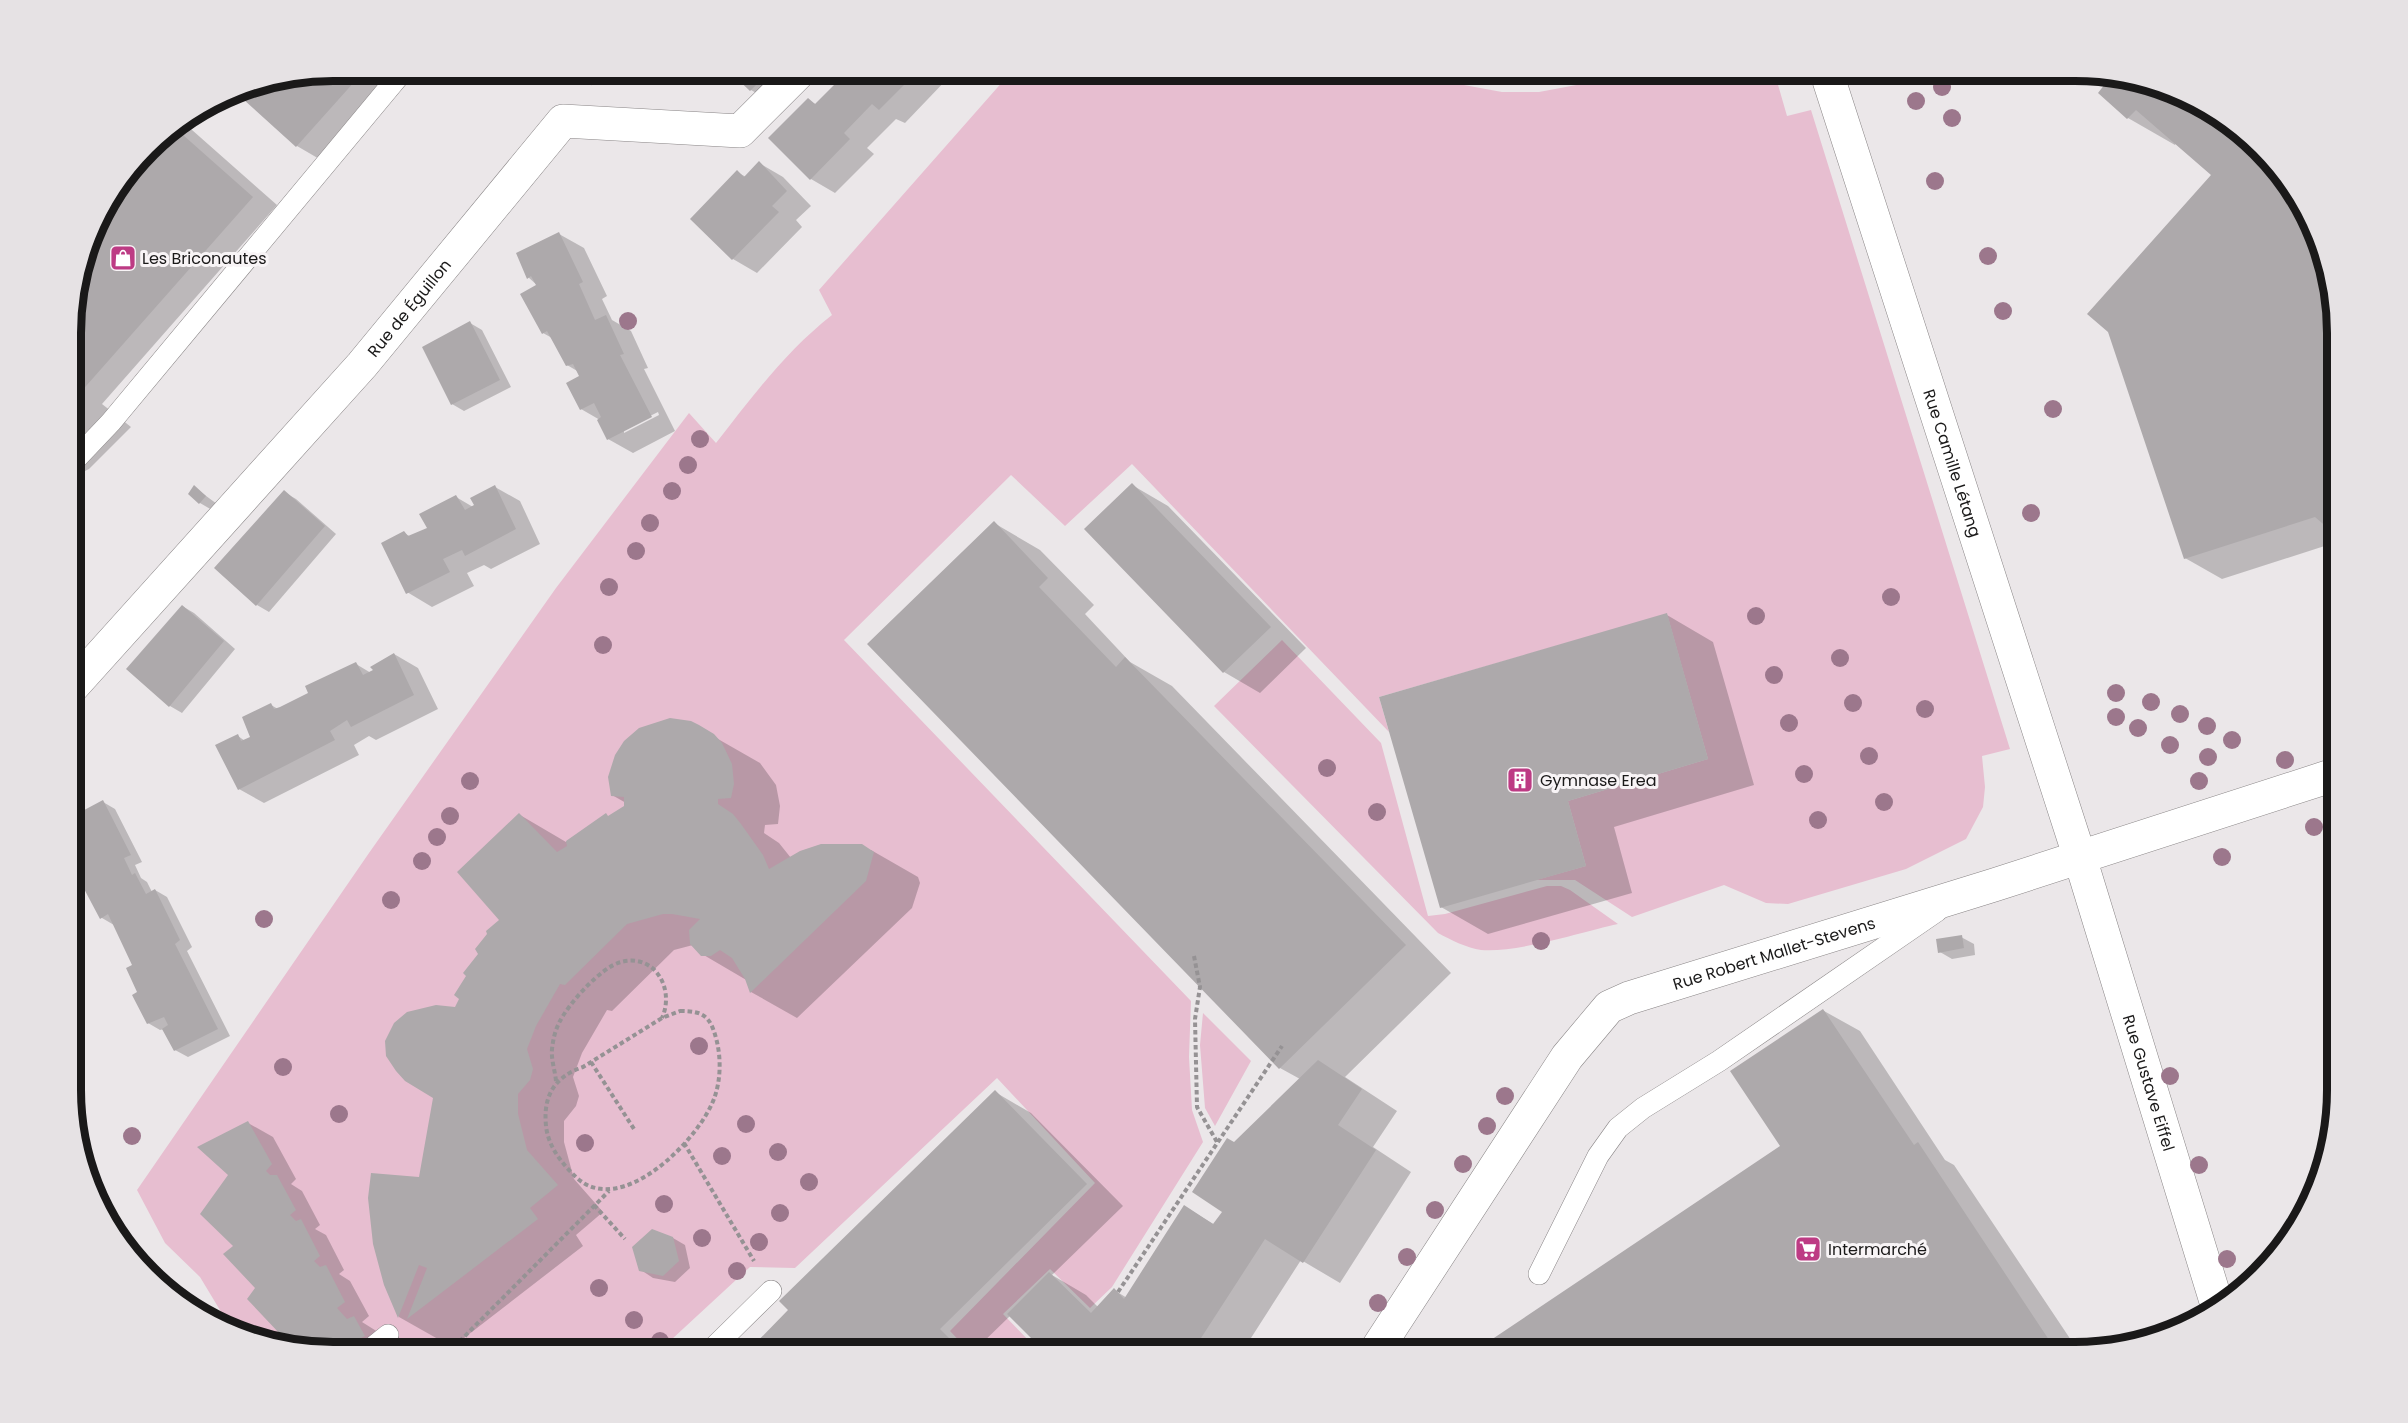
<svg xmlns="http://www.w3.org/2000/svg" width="2408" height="1423" font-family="Poppins,sans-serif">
	<rect width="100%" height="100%" fill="#ebe7e9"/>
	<path fill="#e7bed0" d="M1012 71H1430L1437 76 1464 85 1502 92H1539L1651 71H1774L1787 116 1811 110 2010 749 1982 756 1985 787 1983 807 1966 839 1906 869 1788 904 1766 903 1724 885 1632 917 1575 880H1536L1586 866 1568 801 1708 759 1667 614 1379 697 1389 732 1132 464 1065 526 1011 475 844 640 1191 1001 1189 1057 1192 1110 1203 1142 1112 1287 1090 1308 1050 1269 1003 1314 1035 1347 1029 1352H970L950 1331 1095 1183 997 1078 795 1268 750 1267 658 1352H333L265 1343 232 1330 200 1277 165 1243 137 1190 369 853 556 588 689 413 716 443C753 396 785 352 832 315L819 290Z
		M1282 640 1381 743 1428 916 1445 914 1547 886H1561L1570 890 1618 924C1581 932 1518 953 1481 950 1467 948 1451 940 1438 933L1214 706Z
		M1203 1013 1251 1061 1215 1126 1205 1108 1200 1045Z"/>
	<path fill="#0003" fill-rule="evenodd" d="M333 70 418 71 333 167 297 146 235 90Z
		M731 71H809L775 104 751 90Z
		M841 71H943L949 77 905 123 896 119 867 148 874 154 835 193 811 179 808 100 817 105 846 75Z
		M2114 76 2143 80 2206 106 2260 147 2302 202 2337 316V542L2222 579 2185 558 2110 332 2213 175 2176 143 2175 145 2128 118 2100 93Z
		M183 122 277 205 102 404 131 427 89 469 73 477V299L98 217 160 136Z
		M759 163 783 177 811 206 796 220 802 227 757 273 733 259 737 172 746 177Z
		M559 234 584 248 607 296 602 299 612 320 631 331 648 368 644 369 675 431 633 453 608 439 600 420 581 409V376L579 372 567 365 552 338 543 333 538 286 528 277ZM658 412 659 415 624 433V429Z
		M470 323 482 330 511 387 464 411 452 404Z
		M1132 485 1168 506 1306 648 1260 693 1224 672Z
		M194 487 217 504 212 510 200 503Z
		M495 487 520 501 540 544 491 569 484 565 467 573 474 586 432 607 407 592 404 533 411 537 429 529 456 497 473 507Z
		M284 492 296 499 336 534 269 612 257 605Z
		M994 523 1040 550 1094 605 1085 614 1130 662 1172 686 1451 973 1345 1077 1397 1111 1373 1147 1411 1172 1340 1283 1301 1260 1242 1352H1037L1042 1347 1010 1316 975 1350 977 1352H749L995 1092 1031 1113 1123 1206 1052 1275 1086 1295 1098 1307 1114 1290 1127 1298 1185 1207 1215 1225 1224 1211 1234 1144 1300 1079 1280 1068 869 644Z
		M182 606 194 613 235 649 182 713 170 706 128 669Z
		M1667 615 1713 642 1754 785 1614 827 1632 893 1488 934 1441 907Z
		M394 654 418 668 438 709 376 740 369 736 354 745 359 755 264 803 239 789 238 736 245 741 252 737 271 705 278 709 310 694 356 664 371 673Z
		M690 723 760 763 776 785 780 806 778 824 765 825 764 833 779 843 791 858 871 850 918 877 920 883 912 908 797 1018 751 992 748 981 702 954 693 945 674 950 612 1011 607 1010 582 1053 573 1077 579 1096 576 1106 564 1121V1142L574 1179 603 1212 576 1235 583 1246 455 1345 446 1340 445 1343 399 1317 385 1285 420 1179 456 1009 480 954 501 920 520 815 566 842 626 807V803L612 795Z
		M103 802 115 809 142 862 135 865 141 878 147 882 152 892 155 890 167 897 192 947 187 951 230 1036 188 1057 175 1050 164 1029 160 1030 148 1023 134 965 114 925 102 918 73 864V860L85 854 82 849 73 844V818Z
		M1961 937 1974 944 1975 955 1952 959 1940 952Z
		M1824 1011 1860 1031 1945 1160 1954 1165 2079 1352H1476L1782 1146Z
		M248 1123 273 1137 296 1179 291 1184 302 1191 320 1225 315 1229 326 1235 344 1270 339 1274 350 1281 369 1316 362 1322 378 1332 389 1351 385 1352H333L272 1344 282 1334 235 1246 230 1175Z
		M673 1238 685 1245 690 1268 675 1282 653 1278 641 1270Z"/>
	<path fill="#ada9ab" d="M333 70 364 71 296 147 233 90Z
		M729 71H770L750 91Z
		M839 71H918L879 110 872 104 844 133 850 139 810 180 768 138 808 98 815 104 844 75Z
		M2112 75 2143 80 2206 106 2260 147 2302 202 2309 223 2306 226 2311 231 2337 316V536L2315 517 2184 559 2108 332 2087 314 2211 175 2136 110 2127 119 2098 93Z
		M174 127 253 197 79 394 85 400 73 413V299L98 217 160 136Z
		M759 161 787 191 772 206 779 212 732 260 690 219 737 170 744 177Z
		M559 232 583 282 579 284 595 320 606 315 624 354 620 355 652 417 607 440 597 420 601 417 594 403 580 410 566 383 579 376 573 364 566 366 547 331 542 334 520 294 536 285 531 276 527 279 516 253Z
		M470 321 500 380 451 405 422 347Z
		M1132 483 1271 627 1223 673 1084 529Z
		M194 485 206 496 199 504 188 494Z
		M495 485 516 529 465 556 462 550 443 559 450 572 406 594 381 543 404 531 408 536 427 528 419 514 456 495 465 510 474 505 470 498Z
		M284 490 325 526 256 606 214 568Z
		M994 521 1048 578 1039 587 1116 667 1125 657 1406 945 1279 1069 867 644Z
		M182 605 224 641 169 707 126 669Z
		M1667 613 1708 759 1568 801 1586 866 1440 908 1379 697Z
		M394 653 414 695 351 727 347 720 330 731 335 740 238 790 215 745 238 734 241 741 250 737 242 717 271 703 274 709 280 707 308 693 305 686 356 662 363 675 373 670 370 667Z
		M670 718 691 721 699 725 714 734 722 743 732 764 734 784 731 798 718 799V804L733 814 741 824 763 855 769 869 800 851 821 844H862L874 852 866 881 750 993 745 979 732 958 720 950 711 956H701L690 944 689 930 700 919 672 914H663L627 924 565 985 560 984 536 1026 527 1049 533 1069 530 1080 518 1094V1114L527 1150 558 1185 530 1208 538 1219 407 1319 427 1268 419 1265 398 1318 384 1285 373 1244 368 1198 371 1173 419 1177 433 1098 405 1081 396 1071 386 1056 385 1041 394 1023 407 1012 436 1005 455 1007 459 999 454 995 466 976 463 973 478 954 475 949 487 934 486 931 499 920 457 872 519 813 557 852 567 846 566 841 606 813 608 816 624 806V797L611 796 608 777 615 755 624 741 639 728Z
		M103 800 131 855 124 858 132 875 135 873 146 894 155 889 180 940 175 944 218 1029 174 1051 162 1029 168 1025 164 1017 147 1024 132 995 137 992 126 968 132 965 108 914 100 919 73 868V859L83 853 77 844 73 845V816Z
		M1962 935 1964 948 1938 953 1936 939Z
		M1823 1009 1914 1145 1918 1142 2057 1352H1473L1780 1146 1730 1071Z
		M1318 1060 1362 1089 1338 1125 1376 1150 1303 1263 1265 1239 1192 1352H1035L1040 1347 1007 1314 1049 1272 1091 1313 1114 1288 1124 1299 1184 1205 1213 1224 1222 1212 1192 1192 1227 1138 1234 1142Z
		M995 1090 1087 1184 940 1329 963 1352H747L788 1310 779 1301Z
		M248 1121 272 1164 266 1171 270 1175H277L296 1210 290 1215 296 1221 301 1219 320 1256 314 1261 320 1267 326 1265 345 1302 337 1308 347 1319 354 1316 365 1336 335 1352 270 1344 280 1334 247 1299 255 1288 223 1254 233 1246 200 1214 228 1175 197 1147Z
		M652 1229 673 1237 679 1261 663 1276 639 1271 632 1247Z"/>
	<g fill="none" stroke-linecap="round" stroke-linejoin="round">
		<defs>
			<path id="lane" d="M73 462 111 422 403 71
				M1539 1274 1598 1156 1618 1128 1643 1108 1719 1061 1937 911
				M367 1352 388 1335
				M709 1352 771 1291"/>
			<g id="street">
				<path id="s1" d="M1826 71 2080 858 2218 1308"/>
				<path id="s2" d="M73 686 362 365 563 121 740 131 800 71"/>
				<path id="s3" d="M1375 1352 1567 1057 1609 1007 1629 998 1994 885 2337 774"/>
			</g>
		</defs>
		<use href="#lane" stroke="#898586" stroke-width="22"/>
		<use href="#street" stroke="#898586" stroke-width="34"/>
		<path stroke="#959294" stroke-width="4" stroke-dasharray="4.5 3" stroke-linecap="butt" d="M590 84 600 71
			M1194 956 1200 987 1195 1019 1197 1107 1217 1142
			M680 1011C703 1011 710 1016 716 1038 721 1056 721 1078 715 1096 701 1139 620 1220 576 1177 562 1164 548 1146 546 1126 543 1096 554 1077 583 1067L662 1018Z
			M591 1062 634 1129
			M556 1081C555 1070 551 1060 552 1049 553 1040 555 1031 559 1023 568 1004 601 967 621 962 655 953 675 989 662 1018
			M684 1143 754 1261
			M594 1205 625 1239
			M1118 1292 1282 1046
			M449 1352 609 1191"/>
		<use href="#lane" stroke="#fff" stroke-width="21"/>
		<use href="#street" stroke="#fff" stroke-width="33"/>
	</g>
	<g fill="#9c778c">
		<circle cx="1942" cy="87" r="9"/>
		<circle cx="1916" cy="101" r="9"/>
		<circle cx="1952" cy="118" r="9"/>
		<circle cx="1935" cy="181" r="9"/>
		<circle cx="1988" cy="256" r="9"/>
		<circle cx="2003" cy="311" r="9"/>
		<circle cx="628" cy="321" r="9"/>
		<circle cx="2053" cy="409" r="9"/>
		<circle cx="700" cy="439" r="9"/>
		<circle cx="688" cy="465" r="9"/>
		<circle cx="672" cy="491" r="9"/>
		<circle cx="2031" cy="513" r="9"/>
		<circle cx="650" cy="523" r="9"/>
		<circle cx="636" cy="551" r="9"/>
		<circle cx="609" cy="587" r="9"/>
		<circle cx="1891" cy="597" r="9"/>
		<circle cx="1756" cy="616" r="9"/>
		<circle cx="603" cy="645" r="9"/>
		<circle cx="1840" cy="658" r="9"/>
		<circle cx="1774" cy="675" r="9"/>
		<circle cx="2116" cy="693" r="9"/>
		<circle cx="2151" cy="702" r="9"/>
		<circle cx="1853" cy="703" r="9"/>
		<circle cx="1925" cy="709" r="9"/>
		<circle cx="2180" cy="714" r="9"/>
		<circle cx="2116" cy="717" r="9"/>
		<circle cx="1789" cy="723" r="9"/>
		<circle cx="2207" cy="726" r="9"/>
		<circle cx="2138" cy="728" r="9"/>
		<circle cx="2232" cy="740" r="9"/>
		<circle cx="2170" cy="745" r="9"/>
		<circle cx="1869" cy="756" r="9"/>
		<circle cx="2208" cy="757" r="9"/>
		<circle cx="2285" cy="760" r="9"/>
		<circle cx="1327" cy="768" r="9"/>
		<circle cx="1804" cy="774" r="9"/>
		<circle cx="470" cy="781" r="9"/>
		<circle cx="2199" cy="781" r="9"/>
		<circle cx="1884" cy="802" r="9"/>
		<circle cx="1377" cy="812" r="9"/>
		<circle cx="450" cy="816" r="9"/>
		<circle cx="1818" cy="820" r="9"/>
		<circle cx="2314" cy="827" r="9"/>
		<circle cx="437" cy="837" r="9"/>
		<circle cx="2222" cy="857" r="9"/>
		<circle cx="422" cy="861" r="9"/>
		<circle cx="391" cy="900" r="9"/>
		<circle cx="264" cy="919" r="9"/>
		<circle cx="1541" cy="941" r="9"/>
		<circle cx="699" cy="1046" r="9"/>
		<circle cx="283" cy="1067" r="9"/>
		<circle cx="2170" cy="1076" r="9"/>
		<circle cx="1505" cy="1096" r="9"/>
		<circle cx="339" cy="1114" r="9"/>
		<circle cx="746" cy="1124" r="9"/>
		<circle cx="1487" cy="1126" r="9"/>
		<circle cx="132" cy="1136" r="9"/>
		<circle cx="585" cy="1143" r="9"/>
		<circle cx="778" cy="1152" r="9"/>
		<circle cx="722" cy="1156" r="9"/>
		<circle cx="1463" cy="1164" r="9"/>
		<circle cx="2199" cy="1165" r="9"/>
		<circle cx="809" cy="1182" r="9"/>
		<circle cx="664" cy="1204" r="9"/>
		<circle cx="1435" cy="1210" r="9"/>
		<circle cx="780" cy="1213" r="9"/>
		<circle cx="702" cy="1238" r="9"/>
		<circle cx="759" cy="1242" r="9"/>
		<circle cx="1407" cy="1257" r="9"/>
		<circle cx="2227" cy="1259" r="9"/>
		<circle cx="737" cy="1271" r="9"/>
		<circle cx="599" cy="1288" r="9"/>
		<circle cx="1378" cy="1303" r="9"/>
		<circle cx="634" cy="1320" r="9"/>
		<circle cx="660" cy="1341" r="9"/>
	</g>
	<defs>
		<symbol id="shop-square" viewBox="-11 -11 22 22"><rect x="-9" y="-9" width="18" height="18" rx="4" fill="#bd3b84" stroke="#f8f4f6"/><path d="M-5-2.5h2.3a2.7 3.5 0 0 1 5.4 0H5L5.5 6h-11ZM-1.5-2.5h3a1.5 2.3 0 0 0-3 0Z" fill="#fff"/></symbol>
		<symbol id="building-square" viewBox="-11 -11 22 22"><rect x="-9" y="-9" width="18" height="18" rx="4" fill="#bd3b84" stroke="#f8f4f6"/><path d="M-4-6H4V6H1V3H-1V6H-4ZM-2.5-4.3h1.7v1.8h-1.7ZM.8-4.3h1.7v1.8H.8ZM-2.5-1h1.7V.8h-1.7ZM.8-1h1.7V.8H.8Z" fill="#fff"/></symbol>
		<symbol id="supermarket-square" viewBox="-11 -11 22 22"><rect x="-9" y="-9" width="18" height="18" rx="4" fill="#bd3b84" stroke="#f8f4f6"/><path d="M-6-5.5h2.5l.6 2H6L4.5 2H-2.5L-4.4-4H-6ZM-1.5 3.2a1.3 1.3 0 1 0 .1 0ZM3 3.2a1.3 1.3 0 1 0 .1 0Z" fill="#fff"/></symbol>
	</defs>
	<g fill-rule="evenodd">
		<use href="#shop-square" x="108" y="243" width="30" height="30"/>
		<use href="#building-square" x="1505" y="765" width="30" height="30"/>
		<use href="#supermarket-square" x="1793" y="1234" width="30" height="30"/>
	</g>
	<g text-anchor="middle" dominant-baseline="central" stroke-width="6" stroke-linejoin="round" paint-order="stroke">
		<g font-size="16" fill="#1a1919" stroke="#f8f4f6" text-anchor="start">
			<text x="142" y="258">Les Briconautes</text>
			<text x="1540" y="780">Gymnase Erea</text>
			<text x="1828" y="1249">Intermarché</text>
		</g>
		<g font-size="16" fill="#1a1919" stroke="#f8f4f6">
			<text stroke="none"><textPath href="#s2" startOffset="506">Rue de Éguillon</textPath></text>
			<text stroke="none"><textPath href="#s1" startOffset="412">Rue Camille Létang</textPath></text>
			<text stroke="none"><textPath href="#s3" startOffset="591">Rue Robert Mallet-Stevens</textPath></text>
			<text stroke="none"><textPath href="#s1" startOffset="1062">Rue Gustave Eiffel</textPath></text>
		</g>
	</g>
	<path d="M0 0H2408V1423H0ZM333 81H2075A252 252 0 0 1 2327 333V1090A252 252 0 0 1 2075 1342H333A252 252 0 0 1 81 1090V333A252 252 0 0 1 333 81Z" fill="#e6e2e4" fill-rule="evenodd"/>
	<path fill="none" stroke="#1a1919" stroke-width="8" d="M333 81H2075A252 252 0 0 1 2327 333V1090A252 252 0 0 1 2075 1342H333A252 252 0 0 1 81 1090V333A252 252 0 0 1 333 81Z"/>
</svg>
